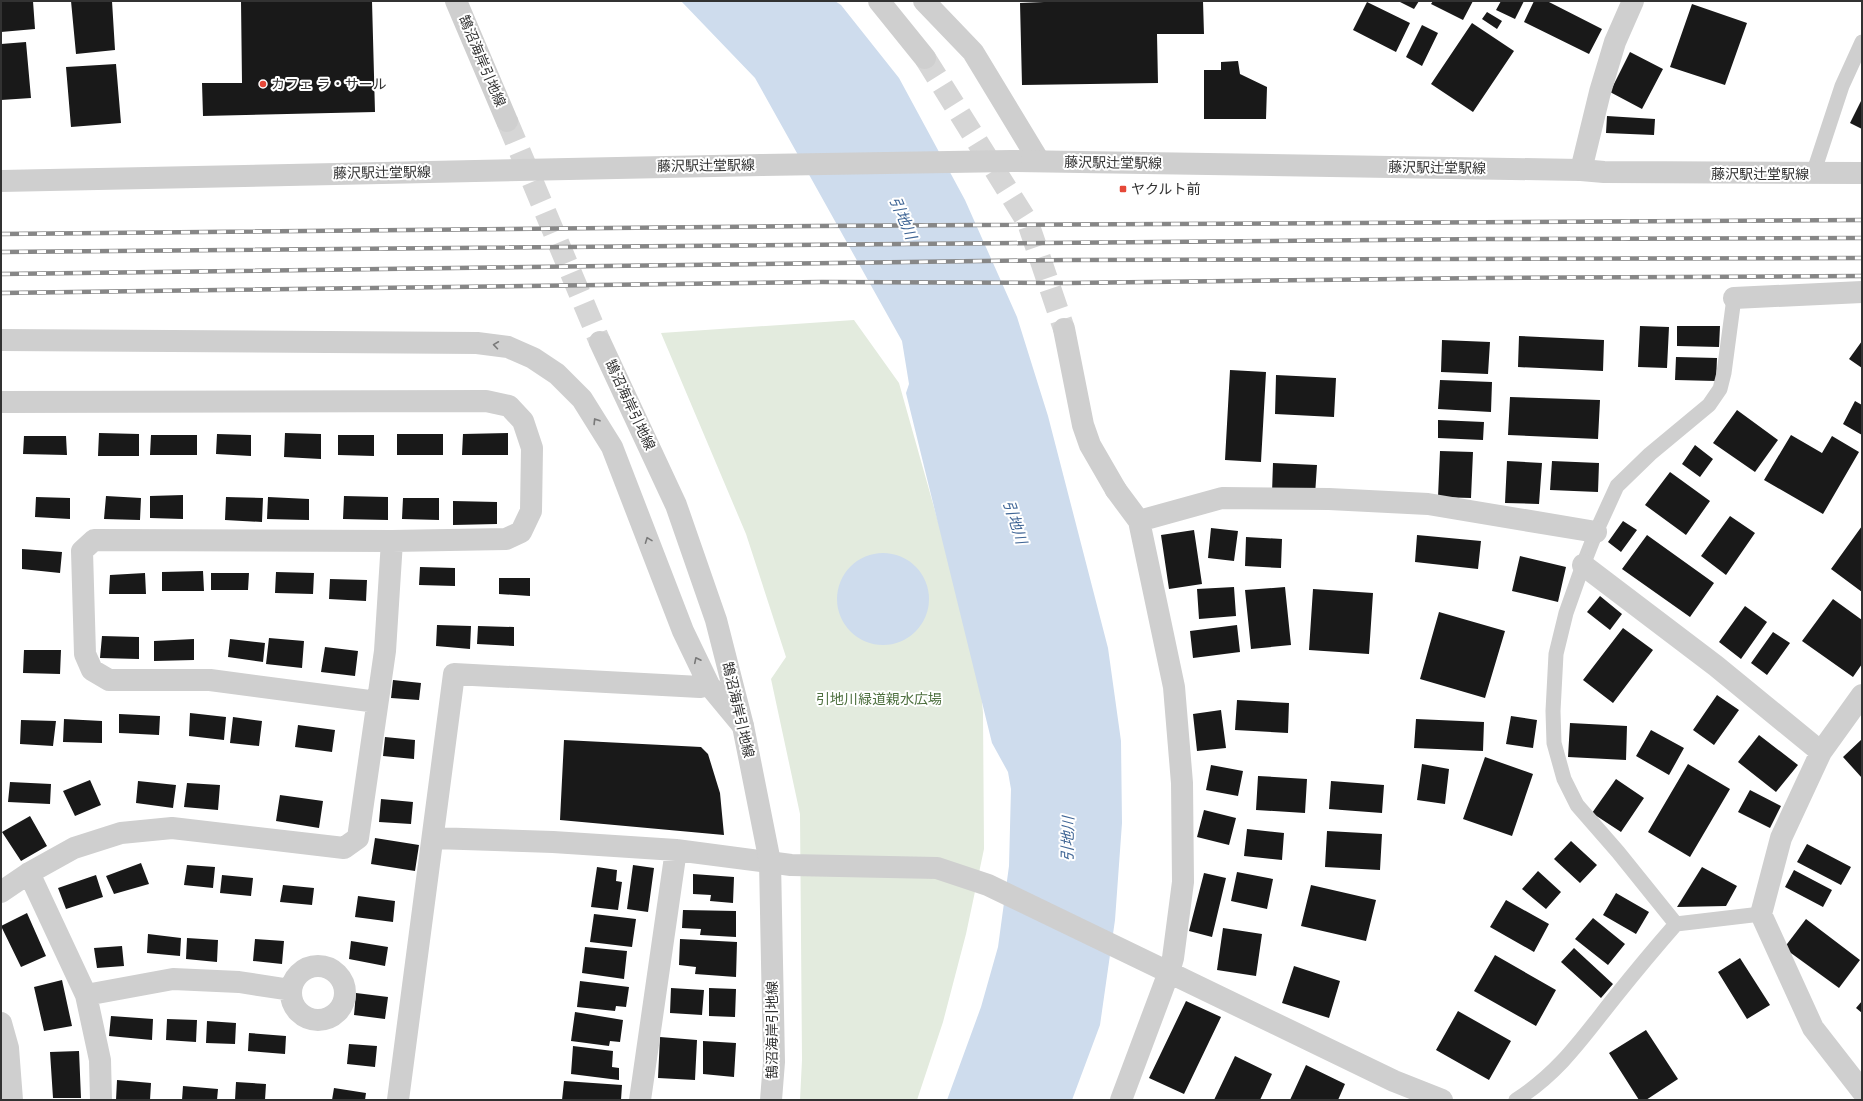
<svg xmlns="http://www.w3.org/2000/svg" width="1863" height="1101" font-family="'Varela Round','Noto Sans JP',sans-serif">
	<rect width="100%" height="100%" fill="#fff"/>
	<path fill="#e3ebde" d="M854 320 899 383 979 667 983 713 984 849 966 934 943 1022 917 1100H800L802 1060 800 814 771 679 786 657 746 534 661 333Z"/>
	<path fill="#cedced" d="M681 1H835L841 5 899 78 965 200 1017 317 1048 416 1108 648 1121 741 1122 823 1115 920 1100 1025 1072 1100H947L981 1007 998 947 1009 866 1011 789 1008 772 992 743 906 393 909 384 902 341 755 78Z
		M837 599a46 46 0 1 1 92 0a46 46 0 1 1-92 0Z"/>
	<path fill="#191919" d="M1 1H33L35 29 1 32Z
		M71 1H112L115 50 76 54Z
		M241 1H372L375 112 203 116 202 83H242Z
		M1068 1H1203L1204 34H1157L1158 83 1022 85 1020 3Z
		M1398 1H1419L1414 9Z
		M1433 1H1473L1463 20 1431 4Z
		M1501 1H1524L1515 19 1496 10Z
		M1534 1H1547L1602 29 1589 54 1524 22Z
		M1367 2 1410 23 1396 52 1353 30Z
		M1692 4 1747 23 1725 85 1670 67Z
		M1487 12 1502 21 1497 29 1482 19Z
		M1472 23 1514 51 1473 112 1431 84Z
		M1422 25 1438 33 1422 66 1406 57Z
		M26 42 31 98 1 100V44Z
		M1630 52 1663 69 1642 109 1610 92Z
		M1238 61 1240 74 1267 87 1266 119H1204V70H1221V62Z
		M116 64 121 123 71 127 66 67Z
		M1862 99V129L1850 123Z
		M1607 116 1655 119 1654 135 1606 133Z
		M1640 326 1669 327 1667 368 1638 367Z
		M1677 326H1720L1719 347 1677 346Z
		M1519 336 1604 340 1603 371 1518 367Z
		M1442 340 1490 342 1488 374 1441 372Z
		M1862 341V368L1849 359Z
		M1676 357 1717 358 1716 381 1675 380Z
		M1230 370 1266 372 1261 462 1225 460Z
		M1276 375 1336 378 1334 417 1275 414Z
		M1440 380 1492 382 1491 412 1438 409Z
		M1510 397 1600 400 1598 439 1508 435Z
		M1855 401 1862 405V435L1843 424Z
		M1737 410 1778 440 1755 472 1713 443Z
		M1438 420 1484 422 1483 440 1438 438Z
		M99 433 139 434V456H98Z
		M285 433 321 434V459L284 457Z
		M508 433V455H462L463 434Z
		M217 434 251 435V456L216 454Z
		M397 434H443V455H397Z
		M151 435H197V455H150Z
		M338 435H374V456L338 455Z
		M1791 435 1822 453 1832 436 1859 452 1823 514 1764 480Z
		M24 436H66L67 455 23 454Z
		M1695 445 1713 459 1700 477 1682 464Z
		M1440 451 1473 452 1471 498 1438 497Z
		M1507 461 1542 463 1539 504 1505 503Z
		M1552 461 1599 463 1598 492 1550 490Z
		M1273 463 1317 465 1315 495 1272 493Z
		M1670 472 1710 501 1686 535 1645 505Z
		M183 495V519L150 518V496Z
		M106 496 141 498 140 520 104 519Z
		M344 496 388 497V520L343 519Z
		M36 497 70 498V519L35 517Z
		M226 497 263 498 262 522 225 520Z
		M268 497 309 499V520L267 519Z
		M403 498H439V520L402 519Z
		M453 501 497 502V524L453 525Z
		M1730 516 1755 533 1726 575 1701 556Z
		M1623 521 1637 530 1621 552 1608 542Z
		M1862 526V592L1831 569Z
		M1211 528 1238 531 1234 561 1208 558Z
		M1194 530 1202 584 1169 589 1161 535Z
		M1417 535 1481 541 1478 569 1415 562Z
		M1647 535 1714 583 1690 617 1622 569Z
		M1246 537 1282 539 1281 568 1245 566Z
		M22 549 62 552 60 573 22 569Z
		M1520 556 1566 567 1558 602 1512 591Z
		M420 567 455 568V586L419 585Z
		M203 571 204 591H162V572Z
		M276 572 314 573 313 594 275 593Z
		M145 573 146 594H109L110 575Z
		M211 573H249L248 590H211Z
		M499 578H530V596L499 594Z
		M330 579 367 580 366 601 329 599Z
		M1234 587 1236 616 1199 619 1197 589Z
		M1285 587 1291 645 1251 649 1245 590Z
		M1313 589 1373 593 1369 654 1309 650Z
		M1600 596 1622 614 1610 630 1587 612Z
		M1833 599 1862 620V664L1853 677 1802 641Z
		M1745 606 1767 622 1741 659 1719 642Z
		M1439 612 1505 631 1485 698 1420 679Z
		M437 625 471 626 470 649 436 646Z
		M1237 625 1240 652 1193 658 1190 631Z
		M478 626 514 627V646L477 644Z
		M1623 628 1653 650 1613 703 1583 680Z
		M1773 632 1790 643 1767 675 1751 663Z
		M102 636 139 637V659L100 658Z
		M269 638 304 641 302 668 266 664Z
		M194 639V660L154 661V641Z
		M230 639 265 643 263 662 228 657Z
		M325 647 358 651 355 676 321 672Z
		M24 650H61L60 674 23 673Z
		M393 680 421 683 419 700 391 698Z
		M1717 695 1739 710 1714 745 1693 730Z
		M1237 700 1289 703 1288 733 1235 730Z
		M1221 710 1226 748 1197 751 1193 714Z
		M190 713 226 717 224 740 189 736Z
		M119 714 160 716 159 735 119 733Z
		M1511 716 1537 720 1533 748 1506 744Z
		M233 717 262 721 259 746 230 743Z
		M64 719 102 721V743L63 742Z
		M1416 719 1484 722 1483 751 1414 748Z
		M21 720 56 721 53 746 20 744Z
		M1570 723 1627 726 1626 760 1568 757Z
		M298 725 335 730 332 752 295 747Z
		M1651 730 1684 748 1669 775 1636 756Z
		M1759 735 1798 765 1776 792 1738 762Z
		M385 737 415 740 414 759 383 756Z
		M1862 739V778L1843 757Z
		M564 740 701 747 708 754 720 793 724 835 560 820Z
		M1485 757 1533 774 1512 836 1463 819Z
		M1422 764 1449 769 1445 804 1417 800Z
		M1688 764 1730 789 1690 857 1648 832Z
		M1211 765 1243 771 1238 796 1206 790Z
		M1258 776 1307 779 1305 813 1256 810Z
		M1616 779 1644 798 1621 832 1592 813Z
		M90 780 101 805 75 816 63 791Z
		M138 781 176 785 173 808 136 803Z
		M1331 781 1384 785 1382 813 1329 809Z
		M10 782 51 784 50 804 8 802Z
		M187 783 220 785 218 810 184 807Z
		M1750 790 1781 806 1770 828 1738 812Z
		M280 795 323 801 319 828 276 821Z
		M381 799 413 802 411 824 379 822Z
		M1204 810 1236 818 1229 845 1197 837Z
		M30 816 47 846 21 861 2 832Z
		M1247 829 1284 833 1282 860 1244 856Z
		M1327 831 1382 834 1380 870 1325 867Z
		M375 838 419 845 415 871 371 864Z
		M1571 841 1597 865 1580 883 1554 859Z
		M1807 844 1851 867 1841 885 1797 862Z
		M141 863 149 884 114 894 106 876Z
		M187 865 215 867 213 888 184 885Z
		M633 865 654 868 648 912 627 909Z
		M597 867 617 870 616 881 622 882 618 910 591 907Z
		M1702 867 1737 886 1726 906 1677 907Z
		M1794 870 1832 890 1823 907 1785 887Z
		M1538 871 1561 892 1546 909 1522 889Z
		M1237 872 1273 879 1267 909 1231 901Z
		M1204 873 1226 878 1212 937 1189 931Z
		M693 874 734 877 733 903 710 901 711 895 693 894Z
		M96 875 103 897 66 909 58 888Z
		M222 875 253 878 251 896 220 893Z
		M283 885 314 888 312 905 280 902Z
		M1311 885 1376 900 1366 941 1301 926Z
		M1616 893 1649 912 1636 934 1603 915Z
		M358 896 395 901 393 922 355 917Z
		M1506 900 1549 924 1534 952 1490 927Z
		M683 910 736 911V937L700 935 701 929 682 928Z
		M27 913 46 956 21 967 1 926Z
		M594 914 636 919 632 947 590 942Z
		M1593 918 1625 944 1608 965 1575 939Z
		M1806 919 1860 960 1839 988 1784 948Z
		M1223 928 1262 934 1256 976 1217 970Z
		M148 934 181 938 180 956 147 953Z
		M187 938 218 940 217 962 186 959Z
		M255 939 284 941 282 964 253 961Z
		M680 939 737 942 736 977 695 974 696 967 679 965Z
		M351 941 388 947 385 966 349 959Z
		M122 946 124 966 97 968 94 948Z
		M585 947 627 951 624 979 582 973Z
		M1574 948 1613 984 1601 998 1561 962Z
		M1495 955 1556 990 1536 1026 1474 991Z
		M1740 958 1770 1005 1747 1019 1718 972Z
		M1294 966 1340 981 1329 1018 1282 1003Z
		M62 980 72 1026 44 1031 34 987Z
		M580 981 629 987 626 1007 616 1006 615 1011 577 1007Z
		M671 988 704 990 702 1015 670 1013Z
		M709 988 736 989 735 1017 709 1016Z
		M356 993 388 997 385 1019 354 1015Z
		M1186 1001 1221 1017 1184 1094 1149 1078Z
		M1862 1001V1013L1856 1008Z
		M1458 1011 1511 1041 1489 1080 1436 1050Z
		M575 1012 623 1020 620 1042 610 1041 609 1046 571 1041Z
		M111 1016 153 1019 152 1040 109 1036Z
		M167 1019 197 1020 196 1042 166 1040Z
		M207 1021 236 1023 235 1044 206 1043Z
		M1646 1030 1678 1079 1646 1100H1639L1609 1053Z
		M249 1033 286 1036 285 1054 248 1051Z
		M660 1037 697 1040 695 1080 658 1078Z
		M703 1041 736 1043 734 1077 703 1074Z
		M349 1044 377 1046 375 1067 347 1064Z
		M573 1046 613 1051 612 1067 619 1068V1080L571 1074Z
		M79 1051 81 1098H53L50 1052Z
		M1235 1056 1272 1074 1260 1100H1214Z
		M1306 1065 1345 1084 1338 1100H1290Z
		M117 1080 151 1083 150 1100H116Z
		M564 1081 622 1085 621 1100H562Z
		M236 1082 266 1084 265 1100H235Z
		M183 1086 218 1089 217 1100H182Z
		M334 1088 366 1093 365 1100H332Z"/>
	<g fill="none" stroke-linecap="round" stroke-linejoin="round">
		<path stroke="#d6d6d6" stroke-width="22" stroke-dasharray="22 11" stroke-linecap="butt" d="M925 58 1028 223 1064 329"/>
		<path stroke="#d6d6d6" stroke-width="22" stroke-dasharray="22 11" stroke-linecap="butt" d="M507 121 600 342"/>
		<path stroke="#cfcfcf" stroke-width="15" d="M1813 174 1842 86 1862 42
			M1676 924 1761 914
			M1516 1100C1560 1072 1583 1037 1615 997 1635 972 1655 948 1676 924L1618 852 1577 805 1564 779 1554 743 1553 711 1556 654 1566 613 1583 565 1596 532 1617 486 1650 454 1709 405 1720 389 1724 373 1734 298"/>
		<path stroke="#cfcfcf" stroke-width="22" d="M879 1 925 58
			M1734 298 1862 292
			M1064 329 1083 425 1090 445 1116 490"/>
		<path stroke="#cfcfcf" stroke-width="22" d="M924 1 973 52 1039 161
			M1581 170 1600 92 1615 42 1633 1
			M1 340 477 343 508 347 533 358 557 374 582 399 612 447 683 631 709 685 743 726
			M1 402 486 401 509 406 523 421 532 448 531 511 521 532 506 539 392 541 385 651 358 838 344 848 172 828 121 833 74 848 29 873 1 892
			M1116 490 1139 521 1222 498 1329 499 1428 504 1596 532
			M1583 565 1716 666 1821 752
			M1862 695 1821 752 1781 838 1761 914 1813 1028 1862 1091
			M377 702 210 680H109L92 670 85 654 82 551 94 540 392 541
			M433 838 553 842 676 850 791 865 937 868 988 885 1394 1081 1442 1100
			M29 873 86 995 100 1060 101 1100
			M291 993a27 27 0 1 1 54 0a27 27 0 1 1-54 0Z
			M86 995 173 979 239 982 291 990
			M1 1023 8 1048 12 1100
			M398 1100 454 674 700 687 709 685
			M640 1100 676 850
			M1121 1100 1169 972 1173 958 1183 882 1182 783 1174 687 1139 521"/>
		<path stroke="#cfcfcf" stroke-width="22" d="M456 1 507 121
			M1011 161 1581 170 1604 172 1862 173
			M1 181 762 165
			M600 342 676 505 716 620 743 726 770 862 774 1062 771 1100"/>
		<defs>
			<path id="rail" d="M1 234 815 226 1862 220
				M1 252 1488 239 1862 238
				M1 274 1065 260 1862 258
				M1 293 822 282 1067 283 1486 278 1862 276"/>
		</defs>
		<use href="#rail" stroke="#878787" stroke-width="4.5"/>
		<use href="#rail" stroke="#fff" stroke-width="3" stroke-dasharray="9" stroke-linecap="butt"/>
		<path stroke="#cfcfcf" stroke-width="22" d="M762 165 1011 161"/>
	</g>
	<defs><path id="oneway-chevron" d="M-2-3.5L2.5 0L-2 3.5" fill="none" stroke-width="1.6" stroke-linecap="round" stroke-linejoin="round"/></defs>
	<g stroke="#797979">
		<use href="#oneway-chevron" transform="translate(496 345) rotate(-172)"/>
		<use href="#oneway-chevron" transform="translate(596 421) rotate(-122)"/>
		<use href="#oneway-chevron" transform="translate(648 540) rotate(-111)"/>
		<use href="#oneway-chevron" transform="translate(697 660) rotate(-116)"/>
	</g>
	<g fill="#e54838" stroke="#fff" stroke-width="1.5">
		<circle cx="263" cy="84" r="4"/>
		<rect x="1119" y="185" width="8" height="8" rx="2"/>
	</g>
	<g text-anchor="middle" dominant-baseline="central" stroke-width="4" stroke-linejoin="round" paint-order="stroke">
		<g font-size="14" fill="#323232" stroke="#fff">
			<text transform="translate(482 61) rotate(67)">鵠沼海岸引地線</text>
			<text transform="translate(1113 163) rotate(1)">藤沢駅辻堂駅線</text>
			<text transform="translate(706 166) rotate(-1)">藤沢駅辻堂駅線</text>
			<text transform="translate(1437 168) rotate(1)">藤沢駅辻堂駅線</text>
			<text transform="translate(382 173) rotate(-1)">藤沢駅辻堂駅線</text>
			<text x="1760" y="174">藤沢駅辻堂駅線</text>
			<text transform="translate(630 405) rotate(65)">鵠沼海岸引地線</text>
			<text transform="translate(738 710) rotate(77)">鵠沼海岸引地線</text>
			<text transform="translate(772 1030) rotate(-90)">鵠沼海岸引地線</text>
		</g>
		<g font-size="14" fill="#323232" stroke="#fff" text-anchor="start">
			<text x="271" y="84">カフェ ラ・サール</text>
			<text x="1131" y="189">ヤクルト前</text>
		</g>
		<g font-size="14" fill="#4d6f3e" stroke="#fff">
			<text x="879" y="699">引地川緑道親水広場</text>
		</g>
		<g font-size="15" font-style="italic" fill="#3f6595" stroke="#fff">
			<text transform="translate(903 218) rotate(67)">引地川</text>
			<text transform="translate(1015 522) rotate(72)">引地川</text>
			<text transform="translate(1068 839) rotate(-89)">引地川</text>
		</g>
	</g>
	<rect width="1863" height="1101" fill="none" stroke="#323232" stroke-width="4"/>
</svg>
